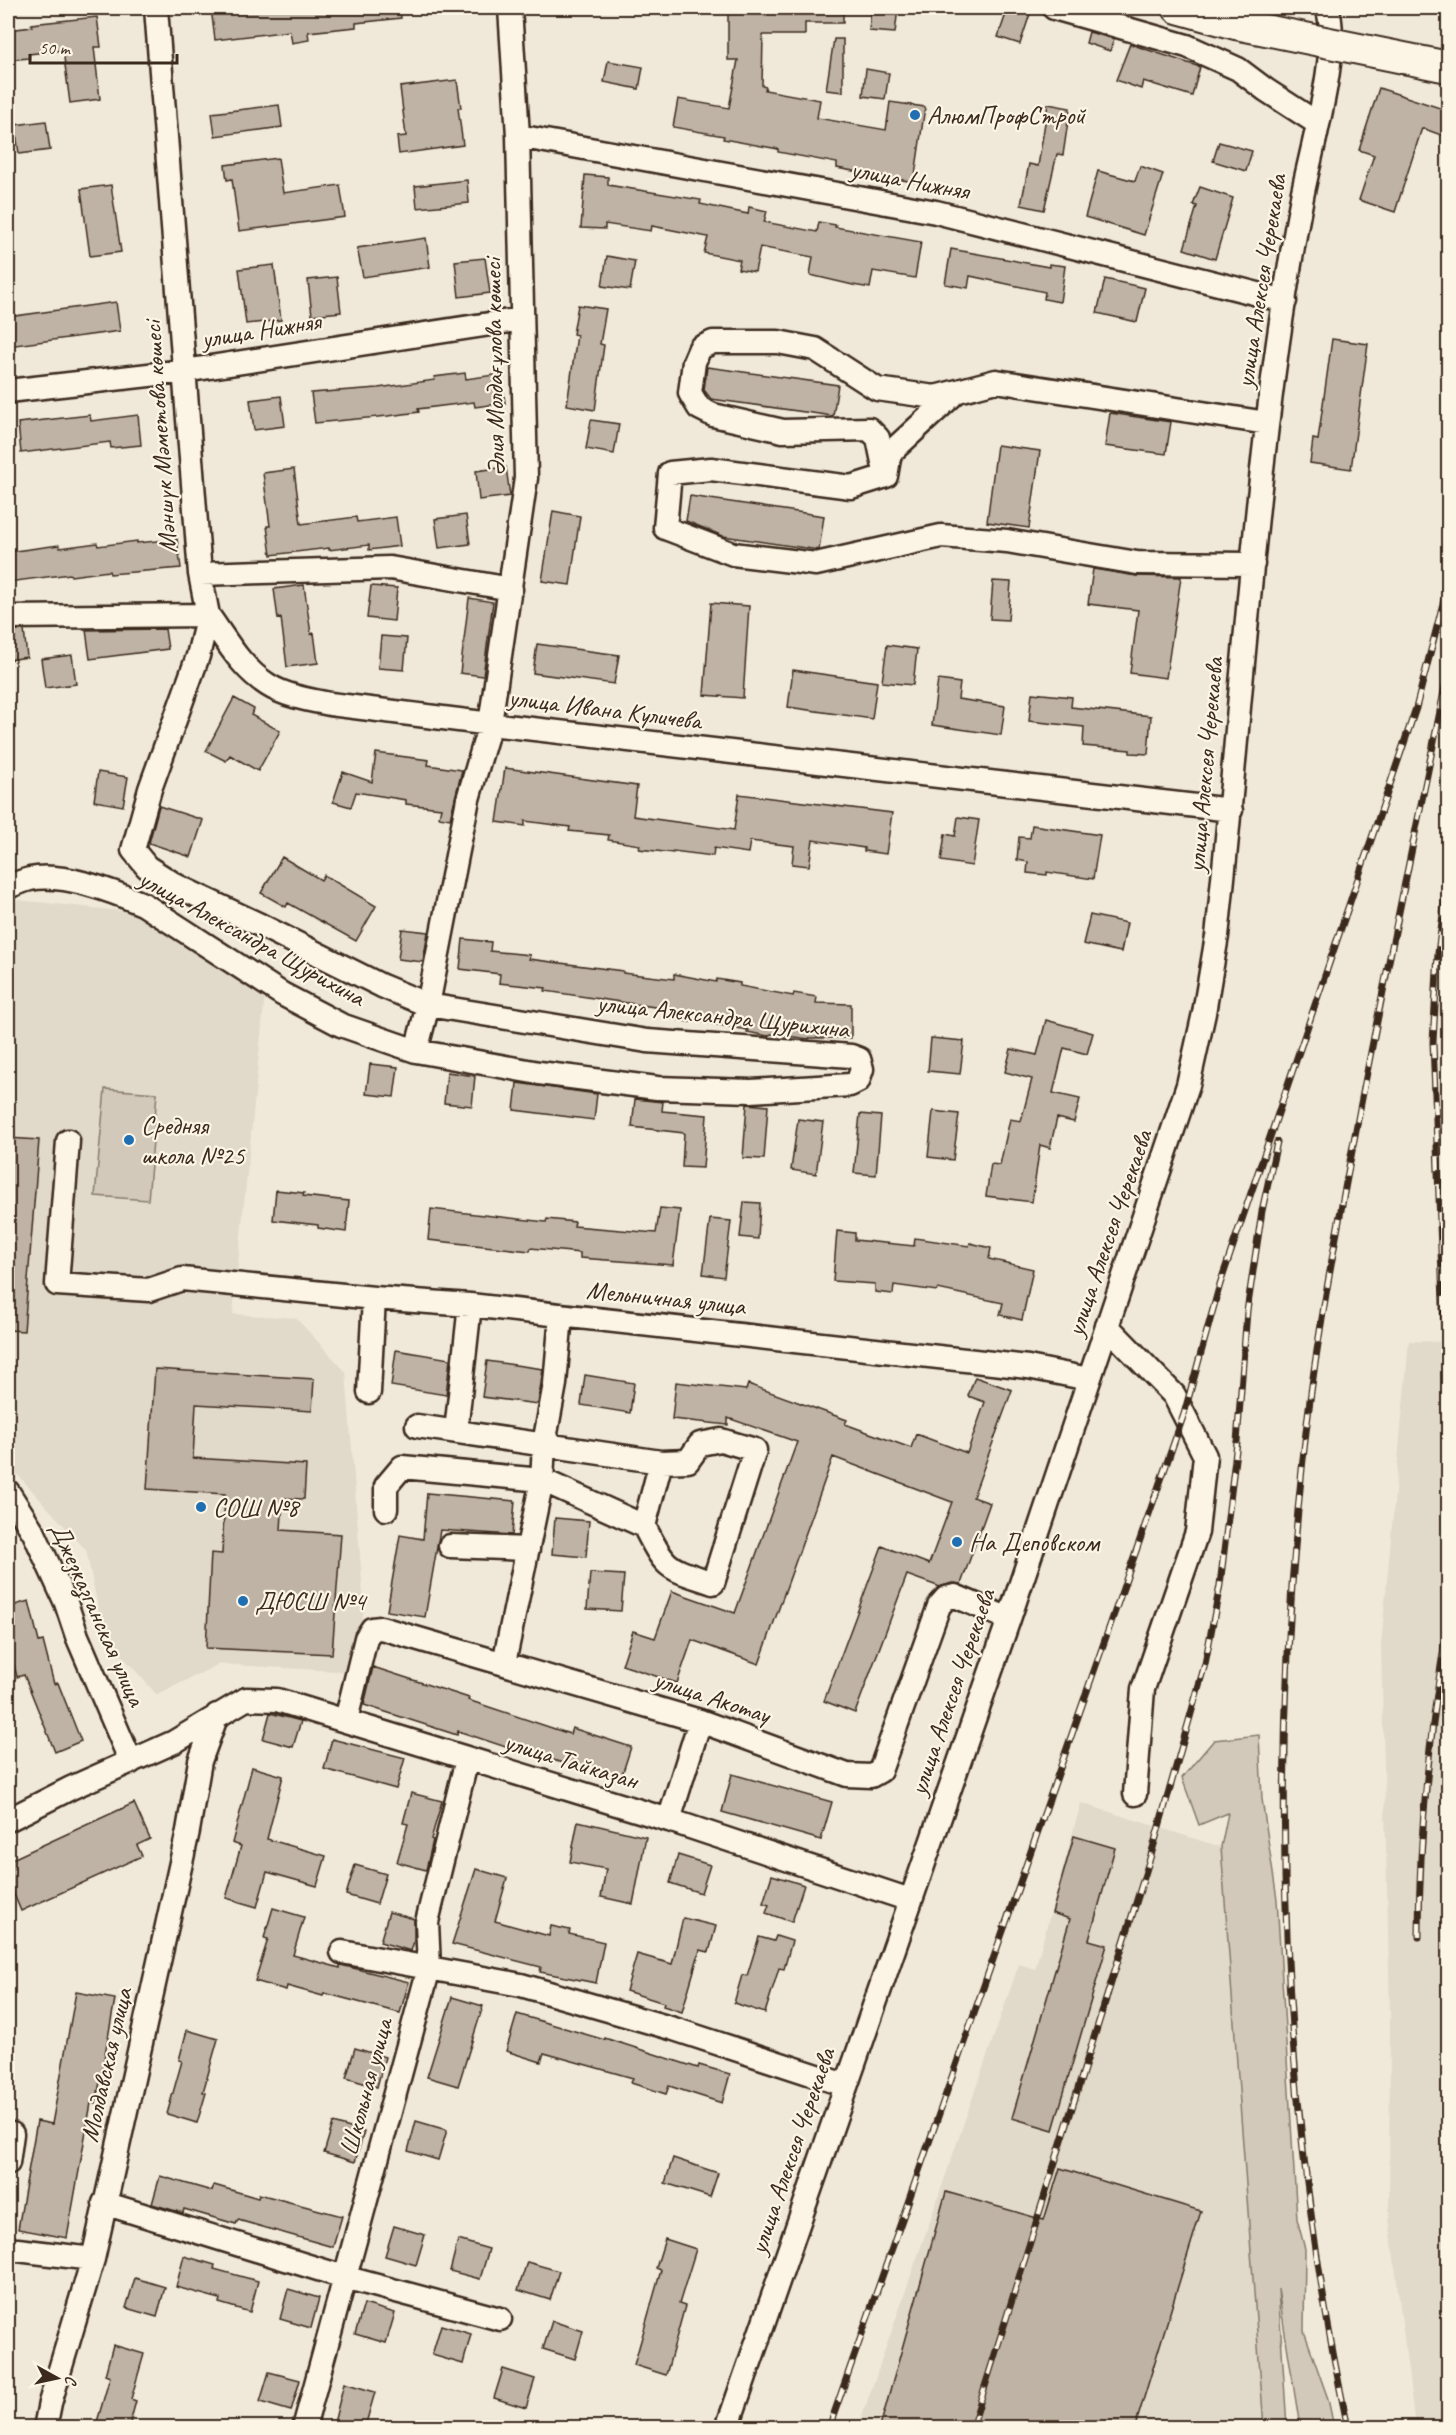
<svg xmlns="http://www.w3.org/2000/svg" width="1456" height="2435" font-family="Caveat,sans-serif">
	<rect width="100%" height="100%" fill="#f0e9d9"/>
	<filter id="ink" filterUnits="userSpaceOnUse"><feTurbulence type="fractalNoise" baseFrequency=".0167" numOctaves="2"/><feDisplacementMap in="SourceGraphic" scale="12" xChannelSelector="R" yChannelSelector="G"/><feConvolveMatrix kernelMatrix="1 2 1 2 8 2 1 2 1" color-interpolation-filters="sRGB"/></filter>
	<g filter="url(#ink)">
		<path fill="#e1d9c9" d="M18 900 132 912 265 995 233 1314 296 1318 346 1372 364 1608 353 1672 219 1664 157 1695 104 1635 86 1550 8 1464V905Z
			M1409 1341 1448 1342V2428L1415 2427 1389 2218 1390 2012 1381 1646Z
			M1081 1803 1221 1847 1264 2427 858 2428 1019 1964 1035 1969Z"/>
		<path fill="#d2c9ba" stroke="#867a6c" stroke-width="1.5" d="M105 1089 157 1093 148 1200 95 1196Z
			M1259 1735 1262 1799 1277 1900 1297 2219 1305 2249 1304 2331 1328 2399 1334 2427H1300L1278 2289 1287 2427H1264L1221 1847 1228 1813 1199 1825 1182 1778 1214 1740Z"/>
		<path fill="#beb3a4" stroke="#3b2a1e" stroke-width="1.5" d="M211 8H400L401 18 356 23V27L308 32 309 40 292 43 290 31 215 40Z
			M728 8H843V23H805V35H763L762 86 766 87 765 90 820 100 817 118 886 130 890 102 925 107 914 182 837 168V163L778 152V149L723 139 724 136 673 127 678 99 729 108 738 60H728Z
			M871 8H898L895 33 869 31Z
			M1008 8 1030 14 1020 44 998 37Z
			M97 17 101 47H94L100 99 70 103 63 50 29 54V58L8 60V30L32 27 31 24Z
			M1089 32 1114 39 1110 51 1086 43Z
			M834 39H843V92L826 90Z
			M1130 44 1200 67 1192 96 1143 81 1141 89 1116 80Z
			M608 61 643 67 639 89 604 82Z
			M866 69 889 73 885 99 863 96Z
			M457 80 461 108H458L463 145 399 154 397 137 406 136 400 87Z
			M1379 88 1449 111V138L1422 128 1395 212 1359 200 1374 155 1359 150Z
			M1048 104 1070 108 1063 155 1057 154 1044 210 1021 205 1029 164 1038 166Z
			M279 105 282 127 215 136 212 113Z
			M46 121 50 150 19 154 15 125Z
			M1219 142 1252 151 1246 171 1213 161Z
			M278 158 283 193 340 185 345 217 239 231 232 179 227 180 225 165Z
			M1140 166 1163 174 1144 235 1085 217 1098 171 1135 181Z
			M585 175 608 177V185L701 200 700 204 748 214 749 207 767 211 764 222 817 232 819 222 836 225 835 227 921 242 915 278 873 271 870 288 853 285 810 275 813 257 760 247 755 272 738 269 740 260 704 253 708 237 652 226 651 231 605 224V229L581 228Z
			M467 180 469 203 417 208 415 186Z
			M111 185 121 252 90 256 81 189Z
			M1200 187 1233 198 1215 259 1184 249 1197 206 1193 205Z
			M426 238 430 267 363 277 357 248Z
			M951 249 1049 267V264L1065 266 1060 302 1044 299 1045 292 970 276 968 288 945 284Z
			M607 256 635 261 630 290 602 286Z
			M485 258 490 293 459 297 455 261Z
			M274 265 281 320 246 324 239 269Z
			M337 277 341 312 312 315 308 280Z
			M1105 279 1145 288 1137 322 1097 313Z
			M116 302 120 331 8 346V317Z
			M578 305 606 309 600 344 604 345 595 410 567 405 577 335 573 334Z
			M1332 339 1368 344 1351 469 1310 463 1313 439 1318 440Z
			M707 367 838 385 833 416 711 399 704 390Z
			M465 373 466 379 501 374 505 403 475 407 474 402 418 409 419 412 388 416 315 423 311 393 378 388 435 380 434 377Z
			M281 396 285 426 254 430 250 400Z
			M1110 413 1171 422 1166 454 1105 446Z
			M90 415 91 421 138 415 141 445 111 448 110 442 21 453 18 423Z
			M591 420 619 424 614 454 586 449Z
			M997 445 1040 451 1029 528 987 522Z
			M506 467 510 496 479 500 476 471Z
			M294 469 301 524 356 517 357 522 396 517 400 546 369 550V545L329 550V548L271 555 267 526H270L263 473Z
			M690 496 824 516 819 550 723 536 686 521Z
			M553 511 580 516 570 585 542 581Z
			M466 515 470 544 439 548 435 519Z
			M177 539 181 568 110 574 109 571 71 576 70 574 8 582V552L59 545 60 548 97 543 98 546 137 541V543Z
			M1093 569 1137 576 1181 577 1166 678 1130 673 1138 610 1088 604Z
			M993 581 1011 582 1008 620 990 619Z
			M304 585 311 634 314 633 318 663 287 667 281 618 278 619 274 589Z
			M371 586 397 588 394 621 367 618Z
			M469 598 493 602 483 676 460 673Z
			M711 603 749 606 743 698 704 695Z
			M165 629 168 649 90 659 86 630Z
			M8 630H24L27 657 8 660Z
			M381 636 407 638 404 670 378 668Z
			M537 644 619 655 614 684 533 673Z
			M887 645 917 649 913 685 882 682Z
			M72 655 76 684 45 688 41 659Z
			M793 670 877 682 872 719 788 707Z
			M938 680 960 683 958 699 1005 706 1001 735 932 725Z
			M1032 693 1072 697 1071 707 1151 716 1148 754 1130 753V750L1083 746 1084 727 1029 721Z
			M234 698 254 709 251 715 280 731 258 771 230 755 226 761 206 751Z
			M376 753 429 760 428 765 462 770 450 819 439 817 441 808 406 804V800L356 792 351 807 333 802 343 772 372 782Z
			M505 768 637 786 633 816 734 830 739 794 892 813 886 854 864 851V848L813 840 809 866 792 864 794 846 750 841 748 853 714 848 713 856 673 851V853L639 849 640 845 608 840 609 835 569 831 570 827 525 821V826L497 822Z
			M98 772 128 777 123 806 94 801Z
			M159 806 203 820 191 857 149 843Z
			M958 817 979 820 972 866 941 861 945 834 955 836Z
			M1032 825 1100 835 1093 879 1047 872V875L1027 873 1028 862 1017 860 1019 837 1030 838Z
			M282 857 321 880 324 875 376 906 356 941 288 903 286 907 261 893Z
			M1090 915 1127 923 1121 952 1083 944Z
			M402 929 428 932 423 962 398 959Z
			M463 939 491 942 490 951 530 955 529 959 623 971V973L674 979V974L716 982 717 979 740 983V986L793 996 794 993 817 997 816 1003 851 1004V1038H809V1039L771 1034 768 1036 747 1032 748 1030 690 1020V1022L667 1018 668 1009 545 991 546 988 499 983 500 974 460 969Z
			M1046 1020 1093 1033 1087 1054 1064 1048 1053 1093 1080 1099 1074 1122 1057 1118 1050 1148 1040 1145 1032 1202 986 1196 991 1164 1000 1165 1010 1119 1021 1121 1032 1079 1005 1072 1011 1049 1037 1055Z
			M931 1038 964 1041 960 1074 928 1071Z
			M370 1064 398 1067 394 1097 366 1094Z
			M447 1072 475 1076 472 1106 444 1103Z
			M517 1083 597 1094 594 1120 514 1110Z
			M635 1099 663 1102 662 1111 707 1115 703 1168 682 1167 684 1133 632 1127Z
			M747 1104 768 1106 764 1159 743 1158Z
			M933 1111 959 1114 953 1160 928 1157Z
			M860 1114 881 1116 876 1175 854 1173Z
			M798 1119 823 1122 816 1174 791 1170Z
			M8 1138 39 1140 24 1331 8 1330Z
			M276 1190 304 1193 303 1196 349 1201 346 1232 318 1228V1225L273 1220Z
			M744 1202 760 1203 758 1239 740 1237Z
			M660 1208 680 1210 673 1265 580 1258V1253L531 1248 530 1251 428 1240 431 1209 546 1222 547 1219 575 1222 574 1226 656 1233Z
			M710 1219 731 1221 724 1277 703 1274Z
			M837 1231 855 1233V1240L914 1246 915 1238 969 1246 970 1243 991 1248 989 1259 1033 1269 1022 1320 1000 1315 1003 1303 938 1289 937 1291 894 1285 893 1294 875 1292V1284L833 1281Z
			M396 1350 450 1359 446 1395 391 1386Z
			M487 1361 543 1369 538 1404 482 1397Z
			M155 1369 314 1379 312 1411 196 1404 193 1458 306 1465 304 1499 283 1498 281 1530 341 1534 332 1654 206 1648 211 1553 222 1554 225 1494 147 1489Z
			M585 1375 634 1383 630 1413 581 1405Z
			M975 1377 1012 1390 973 1497 990 1503 961 1584 952 1583 940 1587 907 1575 855 1713 824 1701 882 1546 929 1564 952 1502 833 1457 759 1664 692 1640 677 1683 622 1665 633 1631 655 1638 672 1591 735 1613 797 1442 728 1418V1425L672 1419 676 1382 746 1390 748 1384 847 1420 845 1424 911 1448 916 1434 967 1453 985 1402 968 1396Z
			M427 1493 515 1501 512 1535 440 1530 425 1617 387 1611 400 1535 423 1539Z
			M555 1518 589 1521 586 1557 552 1554Z
			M590 1573 624 1575 621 1611 587 1609Z
			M29 1601 39 1642 43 1641 54 1684 58 1683 81 1741 55 1752 24 1675 17 1677 8 1641V1607Z
			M373 1667 469 1698 468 1700 570 1734 572 1728 631 1747 620 1781 537 1755 536 1757 458 1731 457 1735 364 1705Z
			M270 1713 301 1721 293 1747 263 1739Z
			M332 1739 405 1758 396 1789 324 1769Z
			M252 1767 283 1776 267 1839 326 1856 317 1886 267 1872 257 1907 226 1898 241 1846 232 1843Z
			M732 1774 832 1802 821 1840 722 1812Z
			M411 1793 442 1801 431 1839 433 1840 426 1870 397 1862 408 1824 403 1823Z
			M134 1803 150 1839 137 1845 142 1856 21 1911 8 1880V1861Z
			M578 1821 646 1837 633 1904 601 1897 606 1869 570 1862Z
			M1074 1836 1115 1848 1089 1940 1107 1945 1053 2130 1012 2118 1070 1919 1052 1913Z
			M678 1855 710 1865 701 1893 670 1883Z
			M355 1865 386 1874 377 1904 346 1895Z
			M476 1869 507 1878 495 1921 549 1936 551 1926 570 1930 569 1934 604 1942 596 1983 540 1972 541 1967 452 1944Z
			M772 1875 804 1885 792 1922 766 1913 769 1905 763 1903Z
			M273 1908 304 1917 293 1955 340 1968V1965L345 1966 409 1982 400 2013 324 1993 323 1996 287 1986 286 1990 255 1981 268 1939 264 1938Z
			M389 1912 414 1919V1941L411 1951 380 1942Z
			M683 1918 716 1926 709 1952 700 1950 682 2012 663 2006 664 2003 626 1991 637 1954 672 1964Z
			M776 1936 792 1941 784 1969 779 1968 765 2013 734 2003 742 1975 747 1976 759 1937 774 1941Z
			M76 1992 115 1999 96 2104 91 2103 67 2238 18 2229 37 2121 52 2124Z
			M452 1997 483 2006 458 2086 427 2077Z
			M517 2014 605 2040V2038L698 2068 699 2065 730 2074 722 2103 669 2086 666 2094 631 2083 633 2078 544 2053 541 2062 506 2051Z
			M187 2030 218 2039 203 2092 206 2093 197 2123 167 2114 182 2061 179 2060Z
			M355 2048 385 2057 377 2087 346 2078Z
			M416 2121 447 2130 438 2160 408 2151Z
			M333 2123 364 2132 355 2162 324 2153Z
			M673 2158 718 2173 710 2197 665 2183Z
			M1060 2168 1201 2211 1135 2427H880L946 2192 1044 2220Z
			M160 2176 212 2191 214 2185 258 2198 259 2194 342 2216 333 2247 238 2220 236 2224 184 2209 183 2213 152 2204Z
			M394 2226 425 2235 416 2265 385 2256Z
			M665 2239 696 2249 679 2304 685 2306 666 2375 634 2365 661 2270 656 2268Z
			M458 2240 489 2249 480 2279 450 2271Z
			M184 2256 215 2265 214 2269 258 2281 250 2312 219 2303 220 2299 176 2287Z
			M527 2262 559 2271 550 2300 518 2290Z
			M135 2278 165 2287 157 2317 126 2308Z
			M288 2289 319 2298 311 2328 280 2319Z
			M364 2304 395 2313 386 2343 355 2334Z
			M552 2321 583 2331 575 2359 543 2349Z
			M441 2325 471 2334 463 2364 432 2355Z
			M113 2345 144 2354 131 2399 136 2401 129 2427H115L97 2422 110 2377 105 2375Z
			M503 2369 535 2379 526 2408 494 2398Z
			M269 2372 300 2380 291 2411 260 2402Z
			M344 2383 375 2392 365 2427H333Z"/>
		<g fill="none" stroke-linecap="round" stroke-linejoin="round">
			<defs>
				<path id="minor" d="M1054 8 1187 46 1238 69 1266 90 1317 123
					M518 136 936 212 1285 301
					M8 391 184 371 522 319
					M955 393 890 453 886 476 851 487 711 469 670 473 665 528 733 554 816 564 941 536 1007 541 1137 563 1253 564
					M885 472 878 438 869 429 783 431 713 415 699 408 690 393 694 362 700 348 713 342H778L815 349 877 389 935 397 996 381 1267 423
					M200 574 390 568 511 589
					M208 615C226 640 241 668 268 685 285 696 310 700 330 704L499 725 1231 810
					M8 617 208 615
					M8 887C15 884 22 881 30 879 63 872 112 891 143 904L282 994 341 1025 416 1051 539 1073 657 1088 751 1091 850 1085 858 1081 862 1069 859 1059 851 1056 647 1041 428 1005 382 986 260 925 177 886 147 867 133 850 150 789 198 656 208 615 200 574 156 8
					M416 1051 428 1005 468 799 490 724 526 478 518 136 510 8
					M68 1141 57 1284 149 1290 182 1279 374 1298 470 1305 1028 1367 1089 1379
					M1107 1326 1174 1395 1205 1456 1197 1532 1143 1689 1135 1794
					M369 1392 374 1298
					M417 1426 661 1462 644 1526C667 1571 666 1567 713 1583L755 1450 721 1440 700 1444 688 1461 661 1462
					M456 1431 470 1305
					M8 1492 34 1533 66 1603 77 1636 131 1762
					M386 1509V1486L402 1467 542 1480 644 1526
					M450 1546 528 1549
					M504 1663 542 1480 544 1444 555 1384 561 1315
					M346 1720 366 1638 372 1629 381 1628 700 1721 847 1775 871 1776 880 1771 939 1606 946 1598 955 1596 1009 1619
					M8 1820 71 1788 174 1742 246 1699 277 1700 669 1820 910 1900
					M669 1820 700 1721
					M342 1952 521 1985 674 2029 845 2085
					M8 2134H12L8 2163
					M104 2203 344 2277 500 2319
					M8 2247 9 2249 93 2259
					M45 2428 50 2403 93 2259 188 1831 200 1761 217 1715
					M304 2428 429 1968 427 1922 467 1759
					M727 2428 1009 1619 1188 1085 1204 1013 1217 936C1244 690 1255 441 1302 197 1310 153 1342 46 1327 8"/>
				<path id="major" d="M1178 8 1236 24"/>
			</defs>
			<use href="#minor" stroke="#3b2a1e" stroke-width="27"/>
			<use href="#major" stroke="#3b2a1e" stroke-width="34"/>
			<use href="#minor" stroke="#fcf5e5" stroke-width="22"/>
			<use href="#major" stroke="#fcf5e5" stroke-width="30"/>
			<defs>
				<path id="rail" d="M1448 877 1438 953 1433 1042 1448 1431
					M1419 1937C1419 1831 1430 1727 1448 1623
					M829 2428 1184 1414 1220 1284 1416 708 1448 584
					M972 2428 1151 1855 1205 1664 1220 1585 1237 1442 1247 1311 1262 1211 1277 1142
					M1348 2428C1281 2114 1269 1788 1302 1469 1313 1357 1334 1246 1355 1135 1384 980 1417 826 1448 672"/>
			</defs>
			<use href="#rail" stroke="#3b2a1e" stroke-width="7"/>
			<use href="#rail" stroke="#fcf5e5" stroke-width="4.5" stroke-dasharray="14" stroke-linecap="butt"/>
			<defs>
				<path id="major-bridge" d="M1236 24 1448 67"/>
			</defs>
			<use href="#major-bridge" stroke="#3b2a1e" stroke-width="34" stroke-linecap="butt"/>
			<use href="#major-bridge" stroke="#fcf5e5" stroke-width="30"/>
		</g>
	</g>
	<g fill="#1f6fb2" stroke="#fcf5e5" stroke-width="2">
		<circle cx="915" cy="115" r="6"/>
		<circle cx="129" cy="1140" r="6"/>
		<circle cx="201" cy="1507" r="6"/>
		<circle cx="957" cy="1542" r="6"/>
		<circle cx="243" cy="1601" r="6"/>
	</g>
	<g text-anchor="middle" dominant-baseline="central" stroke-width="4.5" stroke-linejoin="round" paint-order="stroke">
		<g font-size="26" fill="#3b2a1e" stroke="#fcf5e5" text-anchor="start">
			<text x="927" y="115">АлюмПрофСтрой</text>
			<text x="141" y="1125">Средняя<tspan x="141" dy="30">школа №25</tspan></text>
			<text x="213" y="1507">СОШ №8</text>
			<text x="969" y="1542">На Деповском</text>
			<text x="255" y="1601">ДЮСШ №4</text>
		</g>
		<g font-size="26" fill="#3b2a1e" stroke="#fcf5e5">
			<text transform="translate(910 180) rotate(11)">улица Нижняя</text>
			<text transform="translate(1261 281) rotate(-81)">улица Алексея Черекаева</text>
			<text transform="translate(261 330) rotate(-9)">улица Нижняя</text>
			<text transform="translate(494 367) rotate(-91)">Әлия Молдағұлова көшесі</text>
			<text transform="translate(160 437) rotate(-94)">Мәншүк Мәметова көшесі</text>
			<text transform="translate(605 709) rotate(7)">улица Ивана Куличева</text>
			<text transform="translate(1205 765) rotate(-85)">улица Алексея Черекаева</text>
			<text transform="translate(252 938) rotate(29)">улица Александра Щурихина</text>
			<text transform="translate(723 1016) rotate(6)">улица Александра Щурихина</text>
			<text transform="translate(1109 1233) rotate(-71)">улица Алексея Черекаева</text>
			<text transform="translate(666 1298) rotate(6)">Мельничная улица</text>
			<text transform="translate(98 1614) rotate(66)">Джезказганская улица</text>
			<text transform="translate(952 1692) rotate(-71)">улица Алексея Черекаева</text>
			<text transform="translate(712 1697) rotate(18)">улица Акотау</text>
			<text transform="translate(571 1761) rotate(17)">улица Тайказан</text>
			<text transform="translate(106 2065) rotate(-77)">Молдавская улица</text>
			<text transform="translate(366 2087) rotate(-75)">Школьная улица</text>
			<text transform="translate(792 2151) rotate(-71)">улица Алексея Черекаева</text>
		</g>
	</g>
	<rect width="1456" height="2435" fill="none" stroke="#fcf5e5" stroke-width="30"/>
	<rect x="15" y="15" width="1426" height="2405" fill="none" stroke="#3b2a1e" stroke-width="2" filter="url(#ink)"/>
	<g transform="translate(57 2378) rotate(98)" stroke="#fcf5e5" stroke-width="4.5" paint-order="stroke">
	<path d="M0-4.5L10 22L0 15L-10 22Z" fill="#3b2a1e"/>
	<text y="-9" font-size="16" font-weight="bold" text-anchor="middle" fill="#3b2a1e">С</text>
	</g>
	<path d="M30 54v9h147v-9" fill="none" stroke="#3b2a1e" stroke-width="3"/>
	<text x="39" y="54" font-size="18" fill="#3b2a1e" stroke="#fcf5e5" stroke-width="4.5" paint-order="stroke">50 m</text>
</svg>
